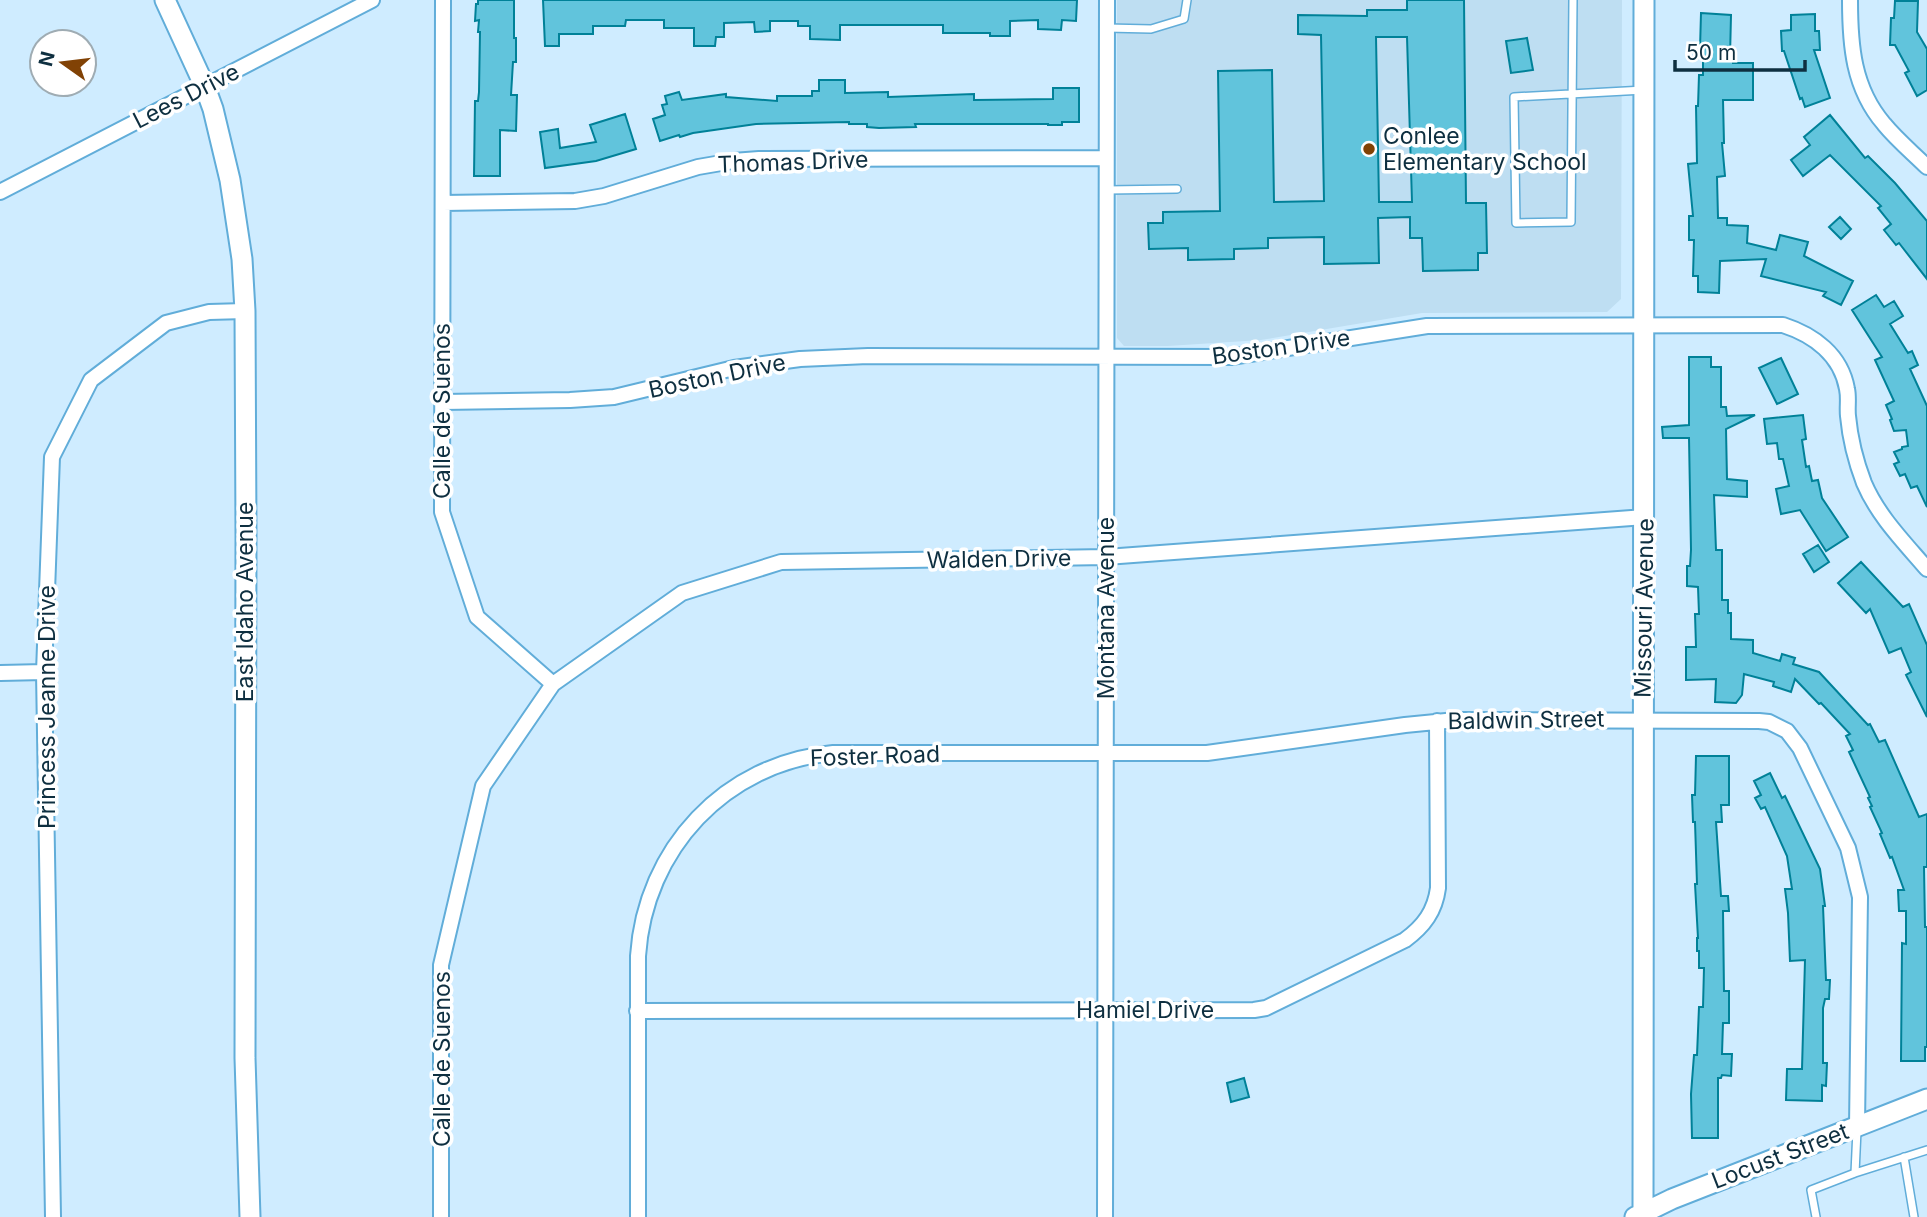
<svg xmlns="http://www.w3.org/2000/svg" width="1927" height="1217" font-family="Inter,sans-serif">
	<rect width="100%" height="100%" fill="#cfecff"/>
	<path fill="#bedef2" d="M1117 0H1622L1621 299 1607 312 1422 313 1261 340 1168 346H1124L1117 338Z"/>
	<path fill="#61c4dc" stroke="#008198" stroke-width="2" fill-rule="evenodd" d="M478 0H514V38H516V62H513L511 95H517L516 131 500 130V176H474L475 101H478L479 92 480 32H478L479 20 475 21 476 4H478Z
		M543 0H1077L1076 21 1062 20 1061 30 1038 29V20L1010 21V36H990V33H943V25H840V40L810 39V26H798V21H770V31L755 32 754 22 724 23V37H716L715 46H694V28H664V20H626L625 26H593V34H559V46H545Z
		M1407 0H1464L1466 203H1486L1487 253H1478V270L1423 271 1422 238H1410V217L1378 218 1379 263 1324 264V237L1268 238V248L1234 249V259L1188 260V248L1149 249 1148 223H1163V212L1220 211 1218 71 1272 70 1274 202 1324 201 1321 35 1298 34V15L1367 16V10H1407ZM1376 37H1407L1412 202H1379Z
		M1895 1H1918L1917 32 1927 49V90L1917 96 1905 73 1909 71 1895 45H1890L1891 18H1894Z
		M1701 13 1731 15 1730 57H1733V63H1753V100H1723L1724 143H1722L1725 176 1717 177 1718 218H1727V225L1748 226 1747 243 1776 250 1780 235 1808 242 1804 256 1853 281 1841 305 1823 296 1826 292 1761 276 1766 259 1720 261 1719 293 1698 292V276H1693L1694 240H1689V216H1693L1688 164 1697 163 1696 106H1698L1699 75H1703V49H1700Z
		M1815 14V31H1819L1820 50H1814L1830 98 1805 107 1802 98 1800 99 1784 51H1782L1781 31 1791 30V15Z
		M1527 38 1533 70 1511 73 1506 41Z
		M819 80H845V93L888 92V97L974 94V100L1053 99V88H1079V122H1062V125H1048V124H915L916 127 879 128 867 127V124H849V122L756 124 693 133 680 137 679 135 660 141 653 119 665 115 662 105 667 104 665 96 679 92 682 100 726 94V97L777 101V96H812V91H819Z
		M625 114 636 149 596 161 545 168 540 132 558 129 560 148 596 142 590 125Z
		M1830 115 1865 158 1868 156 1895 183 1927 221V279L1899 243 1896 245 1884 230 1891 224 1878 208 1881 206 1830 155 1803 176 1791 160 1810 145 1804 137Z
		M1840 217 1851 229 1841 239 1829 227Z
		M1876 295 1884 307 1894 301 1903 316 1890 324 1908 353 1912 351 1918 365 1910 369 1927 406V507L1917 486 1911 488 1905 474 1900 476 1894 464 1899 462 1894 452 1902 449V447L1908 446 1906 430 1894 431 1890 420 1892 419 1886 405 1894 401 1875 360 1882 357 1852 310Z
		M1689 357H1711V367H1721V407H1726L1727 416 1755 415 1726 429 1727 479 1747 481V497L1714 495 1716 550H1722V600H1728V613H1731V639L1753 640V653L1780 661 1782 654 1795 658 1793 664 1819 672 1868 725 1870 724 1879 742 1885 740 1919 817 1927 814V867H1924L1925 927H1927V1047H1925V1061H1901L1902 943 1906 944V911H1899L1898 890H1904L1892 857 1890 858 1880 834 1882 833 1870 807 1872 806 1868 798 1870 797 1849 752 1853 750 1846 736 1850 734 1821 703 1819 704 1795 679 1791 692 1773 686 1774 682 1744 674 1742 695 1736 703 1715 702 1716 679 1686 680V647H1696L1695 614H1699L1698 587 1687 586V566H1690L1691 550 1689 438H1663L1662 427 1689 425Z
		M1781 358 1798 394 1777 404 1759 368Z
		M1803 415 1806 439 1802 440 1806 467 1809 466 1812 481 1818 480 1822 498 1848 537 1826 551 1800 510 1781 514 1776 489 1789 486 1783 459H1779L1777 443 1767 444 1764 419Z
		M1818 545 1829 562 1814 572 1803 554Z
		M1861 562 1903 607 1909 604 1927 645V717L1906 675 1911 672 1901 648 1889 653 1870 609 1866 613 1838 583Z
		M1696 756H1729V805H1721L1722 822H1716L1721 896H1728L1729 911H1723L1724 991H1729V1023H1723L1722 1054H1732L1731 1076 1722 1075 1721 1078H1718V1138H1692L1691 1094 1694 1055H1697L1699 1007H1703L1704 968H1699V951H1697V938H1698L1695 884H1697L1695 822H1693L1692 795H1695Z
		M1770 773 1782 798 1785 796 1820 869 1825 906H1823L1826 980H1830L1829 999H1825L1823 1008V1063H1827L1826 1086 1822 1085V1101L1786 1100 1787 1069H1802L1805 960 1790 961 1788 913 1785 889H1792L1787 856 1765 807 1761 809 1755 798 1761 795 1754 781Z
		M1244 1078 1249 1097 1231 1102 1227 1083Z"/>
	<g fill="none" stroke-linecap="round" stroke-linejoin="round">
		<defs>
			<path id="lane" d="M1573 0 1571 222 1516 223 1514 97 1644 90
				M1107 28 1151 29 1184 19 1187 0
				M1107 190 1177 189
				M1857 1130 1855 1173 1927 1150
				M1904 1157 1914 1217
				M1816 1217 1811 1190 1855 1173"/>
			<path id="street" d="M1850 0C1850 45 1853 88 1884 124 1897 140 1913 153 1927 167
				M0 192 372 0
				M443 203 575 201 604 196 698 167 733 161 759 159 1106 158
				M442 402 570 400 614 397 734 368 800 359 868 356 1231 357 1427 326 1783 325C1814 335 1841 355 1847 389 1849 398 1847 407 1848 416 1850 438 1856 462 1864 483 1878 516 1904 542 1927 569
				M0 673 44 672
				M553 684 682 593 781 562 1106 557 1645 517
				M637 1011 1254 1010 1266 1008 1405 940C1424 926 1435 911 1438 888L1437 721
				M53 1217 44 672 52 457 91 380 166 323 209 312 245 311
				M441 1217V965L483 786 553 684 477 617 442 512 443 0
				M638 1217V956C645 849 725 763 833 753H1207L1405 725 1456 720 1759 721 1769 722 1787 731 1800 748 1848 848 1860 897 1857 1126
				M1105 1217 1107 0"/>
			<path id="secondary" d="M165 0 205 87 213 109 230 180 242 259 245 311 246 535 245 1058 250 1217
				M1635 1217 1672 1199 1927 1099
				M1643 1217 1644 0"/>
		</defs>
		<use href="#lane" stroke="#61add9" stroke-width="10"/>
		<use href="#street" stroke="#61add9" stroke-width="18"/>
		<use href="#secondary" stroke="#61add9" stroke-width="23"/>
		<use href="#lane" stroke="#fff" stroke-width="7"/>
		<use href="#street" stroke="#fff" stroke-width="14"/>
		<use href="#secondary" stroke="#fff" stroke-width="19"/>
	</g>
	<circle fill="#814205" stroke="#fff" stroke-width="2.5" cx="1369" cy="149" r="7"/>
	<g text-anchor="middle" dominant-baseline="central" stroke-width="7" stroke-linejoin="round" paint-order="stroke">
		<g font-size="23" fill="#0e2f40" stroke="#fff">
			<text transform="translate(186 96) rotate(-27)">Lees Drive</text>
			<text transform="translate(793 162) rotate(-2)">Thomas Drive</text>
			<text transform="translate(1281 347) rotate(-8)">Boston Drive</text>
			<text transform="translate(717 376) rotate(-12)">Boston Drive</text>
			<text transform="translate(442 411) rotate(-90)">Calle de Suenos</text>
			<text transform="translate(999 559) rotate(-1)">Walden Drive</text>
			<text transform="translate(245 602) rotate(-90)">East Idaho Avenue</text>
			<text transform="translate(1106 608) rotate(-90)">Montana Avenue</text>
			<text transform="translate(1644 608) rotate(-89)">Missouri Avenue</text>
			<text transform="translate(47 707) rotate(-90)">Princess Jeanne Drive</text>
			<text transform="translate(1526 720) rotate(-1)">Baldwin Street</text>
			<text transform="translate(875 756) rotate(-2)">Foster Road</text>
			<text x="1145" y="1010">Hamiel Drive</text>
			<text transform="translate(442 1059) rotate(-90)">Calle de Suenos</text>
			<text transform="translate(1780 1156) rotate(-21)">Locust Street</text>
		</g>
		<g font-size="23" fill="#0e2f40" stroke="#fff" text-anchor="start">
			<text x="1383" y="136">Conlee<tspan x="1383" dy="26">Elementary School</tspan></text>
		</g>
	</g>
	<g transform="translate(63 63) rotate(284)"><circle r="33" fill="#ffffff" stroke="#9facb3" stroke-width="2"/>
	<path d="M0-5L12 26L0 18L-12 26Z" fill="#814205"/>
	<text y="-10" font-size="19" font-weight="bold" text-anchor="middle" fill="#0e2f40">N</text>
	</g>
	<path d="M1675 60v10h130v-10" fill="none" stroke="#0e2f40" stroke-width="3.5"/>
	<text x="1686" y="60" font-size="21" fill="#0e2f40" stroke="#ffffff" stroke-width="5" paint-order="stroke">50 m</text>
</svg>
